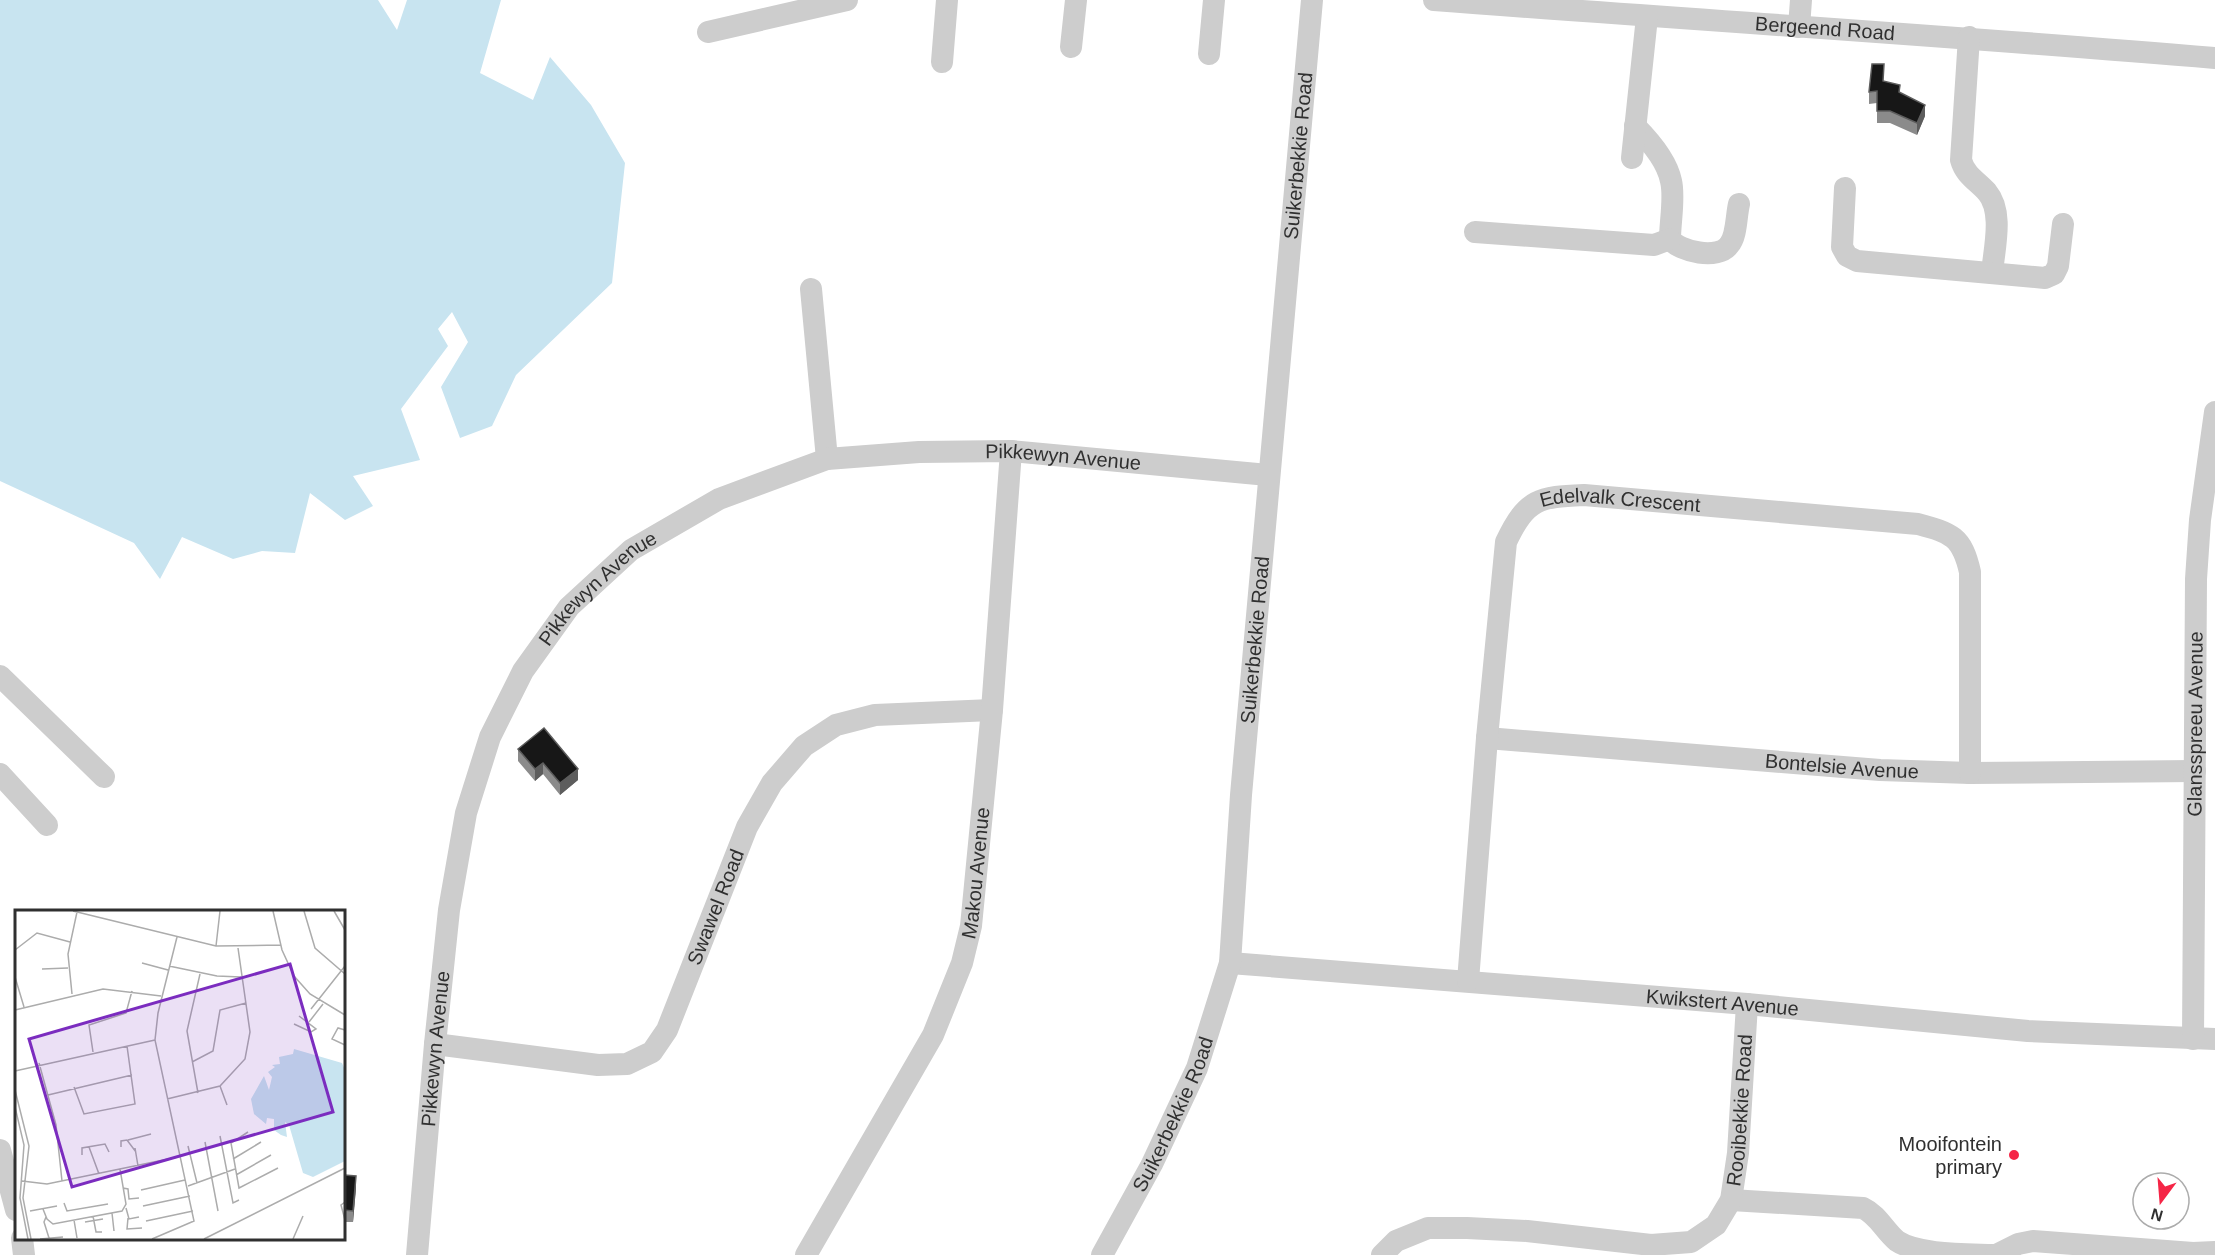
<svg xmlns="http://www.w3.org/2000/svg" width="2215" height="1255" font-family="Helvetica,sans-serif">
	<rect width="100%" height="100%" fill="#fff"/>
	<path fill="#c8e4f0" d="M0 0H378L397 30 407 0H501L480 73 533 100 550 57 591 105 625 163 612 283 516 375 492 426 460 438 441 387 468 342 452 312 438 329 448 346 401 409 420 460 353 476 373 506 345 520 310 493 295 553 262 551 233 559 182 537 160 579 134 543 0 481Z"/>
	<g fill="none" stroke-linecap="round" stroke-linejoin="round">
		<g stroke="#cdcdcd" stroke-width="22">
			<path id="s1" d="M1434 0C1694 20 1955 36 2215 58"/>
			<path d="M1799 27 1801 0"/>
			<path d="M708 32 847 0"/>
			<path d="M1969 37 1961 160C1965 175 1977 181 1987 192 2004 212 1994 249 1992 273"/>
			<path d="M1071 47 1076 0"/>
			<path d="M1209 54 1214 0"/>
			<path d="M942 62 947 0"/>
			<path d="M1635 126C1649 140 1667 161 1671 181 1675 197 1670 222 1670 239 1679 252 1719 260 1729 245 1737 236 1736 216 1739 204"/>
			<path d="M1632 158 1647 17"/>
			<path d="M1845 188 1842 247 1847 256 1857 261 2045 278 2054 274 2058 266 2063 224"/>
			<path d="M1475 232 1654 245 1670 239"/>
			<path d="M811 289 827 459"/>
			<path d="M0 676 104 777"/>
			<path id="s2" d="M1487 738 1880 770 1970 773 2195 771"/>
			<path d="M0 774 47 825"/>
			<path id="s3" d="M1230 963 1747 1004 2028 1031 2215 1039"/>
			<path id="s4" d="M1468 981 1487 738 1506 542C1527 498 1539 497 1584 495L1918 524C1951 533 1962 536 1970 572V773"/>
			<path id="s5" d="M2193 1039 2196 579 2200 520 2215 412"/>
			<path id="s6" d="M435 1044 598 1065 627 1064 652 1052 667 1030 747 827 772 783 804 746 836 725 875 715 992 710"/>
			<path d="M0 1150 16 1210"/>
			<path d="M1731 1200 1863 1208C1878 1215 1884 1230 1897 1241 1918 1255 1965 1254 1993 1255"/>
			<path d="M22 1238 24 1255"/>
			<path id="s7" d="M417 1255 435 1044 449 910 466 813 490 737 523 671 569 607 631 550 719 499 827 459 919 452 1011 451 1268 475"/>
			<path id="s8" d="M806 1255 933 1035 962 963 971 926 992 710 1011 451"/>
			<path id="s9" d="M1102 1255 1152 1164 1197 1068 1230 963 1241 795 1312 0"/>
			<path id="s10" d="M1382 1255 1396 1241 1428 1228H1467L1527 1231 1651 1245 1691 1242 1716 1225 1731 1200 1738 1153 1747 1004"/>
			<path d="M1996 1255 2018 1244 2033 1241 2193 1253 2215 1252"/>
		</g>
	</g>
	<path fill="#8b8b8b" d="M1884 81 1900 92 1925 116 1917 135 1890 123H1877V103L1869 104V92Z
		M518 749 578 780 560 795 543 774 535 781 518 761Z
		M344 1175 356 1188 353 1222H344Z"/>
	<path fill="#5d5d5d" d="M1925 105V116L1917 135V123Z
		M543 763V774L535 781V769Z
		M578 769V780L560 795V783Z
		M356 1176V1188L353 1222V1211Z"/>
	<path fill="#171717" stroke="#5d5d5d" stroke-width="1.5" d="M1872 64H1884L1883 81 1900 85 1899 92 1925 105 1917 123 1890 111H1877V91L1869 92Z
		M544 728 578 769 560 783 543 763 535 769 518 749Z
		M344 1175 356 1176 353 1211 344 1210Z"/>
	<circle fill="#f52546" stroke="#fff" stroke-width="2" cx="2014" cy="1155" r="6"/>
	<g text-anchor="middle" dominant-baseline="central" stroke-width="6" stroke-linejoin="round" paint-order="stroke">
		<g font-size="20" fill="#303030" stroke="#fff">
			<text stroke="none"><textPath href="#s1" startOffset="392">Bergeend Road</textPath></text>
			<text stroke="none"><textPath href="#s9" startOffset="1130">Suikerbekkie Road</textPath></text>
			<text stroke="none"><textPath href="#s7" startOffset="1215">Pikkewyn Avenue</textPath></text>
			<text stroke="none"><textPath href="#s4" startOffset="576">Edelvalk Crescent</textPath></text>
			<text stroke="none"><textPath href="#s7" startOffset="711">Pikkewyn Avenue</textPath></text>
			<text stroke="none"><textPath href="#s9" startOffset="644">Suikerbekkie Road</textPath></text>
			<text stroke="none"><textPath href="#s5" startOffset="315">Glansspreeu Avenue</textPath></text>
			<text stroke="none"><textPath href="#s2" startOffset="356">Bontelsie Avenue</textPath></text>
			<text stroke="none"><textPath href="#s8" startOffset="423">Makou Avenue</textPath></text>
			<text stroke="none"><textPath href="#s6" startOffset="380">Swawel Road</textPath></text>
			<text stroke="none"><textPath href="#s3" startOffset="494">Kwikstert Avenue</textPath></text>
			<text stroke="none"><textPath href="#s7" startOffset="207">Pikkewyn Avenue</textPath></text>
			<text stroke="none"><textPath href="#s10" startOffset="468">Rooibekkie Road</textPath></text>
			<text stroke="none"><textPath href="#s9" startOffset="158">Suikerbekkie Road</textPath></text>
		</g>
		<g font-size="20" fill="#303030" stroke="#fff" text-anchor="end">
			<text x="2002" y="1144">Mooifontein<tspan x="2002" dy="23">primary</tspan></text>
		</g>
	</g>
	<g transform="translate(15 910)">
		<rect width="330" height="330" fill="#fff"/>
		<path d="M279 139 327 153 330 160V251L298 267 288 263 274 215 270 212 272 227 266 225 259 220V209L252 208 251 214 239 204 236 189 249 166 254 180 257 167 253 162 260 157 257 155 265 154 264 147 278 144Z" fill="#c8e4f0"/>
		<path fill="none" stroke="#acacac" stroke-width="1.5" d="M58 1 201 36 266 35M258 1 267 40 279 66 295 84 330 105M289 1 300 38 330 64M319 1 330 20M201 36 205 1M0 40 22 23 55 32M127 53 153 60M154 56 202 66 226 67M27 59 53 58M0 67 9 97M57 84 53 44 62 2M296 99 330 56M0 100 88 79 146 86M294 112 308 94M279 114 296 122 301 119 284 106M330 120 323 118 317 129 330 135M78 142 74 115 111 103 117 81M177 152 198 141 205 100 231 93M24 153 41 215 47 271M0 161 140 130M205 176 212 195M59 177 69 204 120 194 112 136M0 180 14 236 8 288 16 329M183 183 172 121 185 64M33 185 117 165M152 189 205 176 230 149 235 122 223 38M0 197 9 235 5 288 13 329M233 222 216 233 224 278 263 258M205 226 218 293 224 290M113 230 136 224M190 232 203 301M173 236 182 273M74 237 84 264M106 237V231L112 230 121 242M120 238 123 256M67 245V238L90 234 94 242M218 249 246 232M221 265 256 245M7 271 32 274 163 247M173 276 220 259M108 278 113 279 114 289 124 288M126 280 170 270M330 292 326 295 330 310M49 293 52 301 93 294M128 296 175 286M111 298 114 309 124 307M28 299 32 309 38 314 107 301 111 294 105 259M15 301 42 296M97 303 99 321M78 306 81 322H87M31 307 29 312 34 328M113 308 112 319 127 318M59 310 62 328M131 311 178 301M70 312 88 309M25 329 48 327M137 329 179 311 140 130 143 103 162 27M189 329 330 258M278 329 288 306"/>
		<path fill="#7b2cbf" fill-opacity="0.15" stroke="#7b2cbf" stroke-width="3" d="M275 54 318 202 57 277 14 129Z"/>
		<rect width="330" height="330" fill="none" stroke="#303030" stroke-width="3"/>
	</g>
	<g transform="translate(2161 1201) rotate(196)"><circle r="28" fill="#ffffff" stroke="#acacac" stroke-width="1.5"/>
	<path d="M0-4.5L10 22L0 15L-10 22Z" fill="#f52546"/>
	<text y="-9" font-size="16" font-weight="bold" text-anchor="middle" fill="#303030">N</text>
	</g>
</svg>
